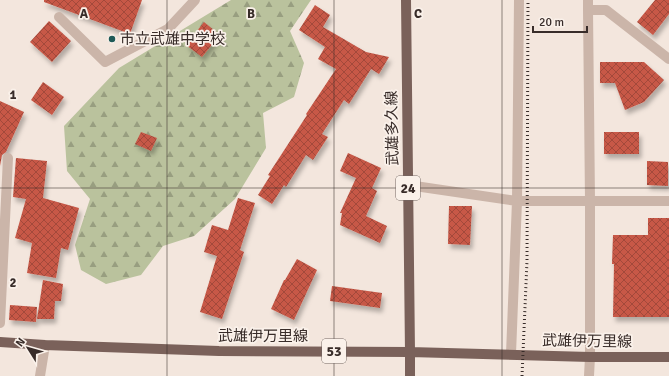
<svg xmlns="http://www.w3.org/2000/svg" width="669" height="376" font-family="Signika,'Noto Sans JP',sans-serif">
	<defs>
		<pattern id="forest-firs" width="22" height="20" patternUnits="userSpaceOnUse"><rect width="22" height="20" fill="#bac29d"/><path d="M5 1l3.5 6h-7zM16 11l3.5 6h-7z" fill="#989e80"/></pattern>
		<pattern id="building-cross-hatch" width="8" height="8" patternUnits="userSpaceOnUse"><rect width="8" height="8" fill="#c75847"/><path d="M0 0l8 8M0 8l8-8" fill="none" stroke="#a3493b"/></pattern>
		<filter id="shadow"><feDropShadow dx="2.5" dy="4.5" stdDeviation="2" flood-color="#0004"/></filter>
	</defs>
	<rect width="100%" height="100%" fill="#f3e6dd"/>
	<path fill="url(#forest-firs)" d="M231 0H311L290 31 304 63 294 97 263 113 266 148 235 199 194 236 163 246 141 275 106 284 81 270 75 245 90 199 67 171 64 126 119 68Z"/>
	<path fill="url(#building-cross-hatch)" filter="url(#shadow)" d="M44 0H142L130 34 44 2Z
		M655 0H669V14L653 35 637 22Z
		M315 5 330 15 323 27 366 52 389 57 379 74 371 69 349 104 344 100 322 134 328 137 313 160 306 155 286 187 284 185 272 204 258 195 270 176 268 175 307 115 306 114 336 69 318 59 325 47 299 30Z
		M49 21 71 41 52 62 30 42Z
		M204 22 220 35 202 57 186 45Z
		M600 62H644L664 80 644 102 625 110 615 83H600Z
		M43 82 64 97 52 115 31 100Z
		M0 101 24 112 6 152 2 155 0 166Z
		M141 132 157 138 151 151 135 144Z
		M604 132H639V154H604Z
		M348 153 381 168 372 188 377 191 366 216 387 226 380 243 340 225 342 213H340L356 178 340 171Z
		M16 158 47 161 43 198 79 208 68 250 61 248 56 278 27 273 32 243 15 238 26 199 13 197Z
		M647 161 668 162V186L647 185Z
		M238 198 255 203 240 250 244 252 222 319 200 312 217 256 204 252 212 225 228 230Z
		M449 206H472L470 245 448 244Z
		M648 218H669V317H613L614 264H612L613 235H648Z
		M297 259 317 270 294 320 271 309 284 280H285Z
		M43 280 63 284 61 301H55L54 319H37Z
		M332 286 382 293 380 308 330 301Z
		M10 305 37 307 36 322 9 320Z"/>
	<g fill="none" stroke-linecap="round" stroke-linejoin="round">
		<path stroke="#cbb5a9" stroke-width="10" d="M588 0V10H606L669 59
			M588 10 590 201V357L589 376
			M59 17 105 62 168 29 195 0
			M408 185 517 201H669
			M0 323 8 158
			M511 354 517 201 519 0
			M40 376 45 345"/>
		<path stroke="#7a615a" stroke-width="10" d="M406 0 410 352V376
			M0 342 45 345 219 351 410 352 590 357H669"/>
		<path stroke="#382c29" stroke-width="3" stroke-dasharray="1 3" stroke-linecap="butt" d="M522 376 527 261 528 0"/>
	</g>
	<path fill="none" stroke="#382c29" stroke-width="1" stroke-opacity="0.55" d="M167 0V376M334 0V376M502 0V376M0 188H669"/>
	<circle fill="#1e5a58" stroke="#faf1ea" stroke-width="1.5" cx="112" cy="39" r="4"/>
	<g text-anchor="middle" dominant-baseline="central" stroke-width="3.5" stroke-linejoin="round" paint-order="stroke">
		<g fill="#faf1ea" stroke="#726763" stroke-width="1">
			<rect x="396" y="176" width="24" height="24" rx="3"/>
			<rect x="322" y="339" width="24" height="24" rx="3"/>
		</g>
		<g font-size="14" font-weight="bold" fill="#382c29">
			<text x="408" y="188">24</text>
			<text x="334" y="351">53</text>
		</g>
		<g font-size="15" fill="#382c29" stroke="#faf1ea" text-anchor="start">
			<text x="120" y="39">市立武雄中学校</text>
		</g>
		<g font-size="15" fill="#382c29" stroke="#faf1ea">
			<text transform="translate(392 128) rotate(-91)">武雄多久線</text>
			<text x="263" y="336">武雄伊万里線</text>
			<text transform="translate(587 341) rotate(1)">武雄伊万里線</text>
		</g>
	</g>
	<g font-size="13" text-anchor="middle" font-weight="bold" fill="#382c29" stroke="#faf1ea" stroke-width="3.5" stroke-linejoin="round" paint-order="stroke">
		<text x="84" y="18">A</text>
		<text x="251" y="18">B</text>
		<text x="418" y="18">C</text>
		<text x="13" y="99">1</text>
		<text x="13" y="287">2</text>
	</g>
	<g transform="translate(28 348) rotate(307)" stroke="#faf1ea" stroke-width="3" paint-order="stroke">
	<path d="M0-3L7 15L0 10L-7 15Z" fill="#382c29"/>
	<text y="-6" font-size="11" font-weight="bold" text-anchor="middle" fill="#382c29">N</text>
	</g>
	<path d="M533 26v6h54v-6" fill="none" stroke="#382c29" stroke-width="2"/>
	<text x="539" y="26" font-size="12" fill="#382c29" stroke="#faf1ea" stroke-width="3" paint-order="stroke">20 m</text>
</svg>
